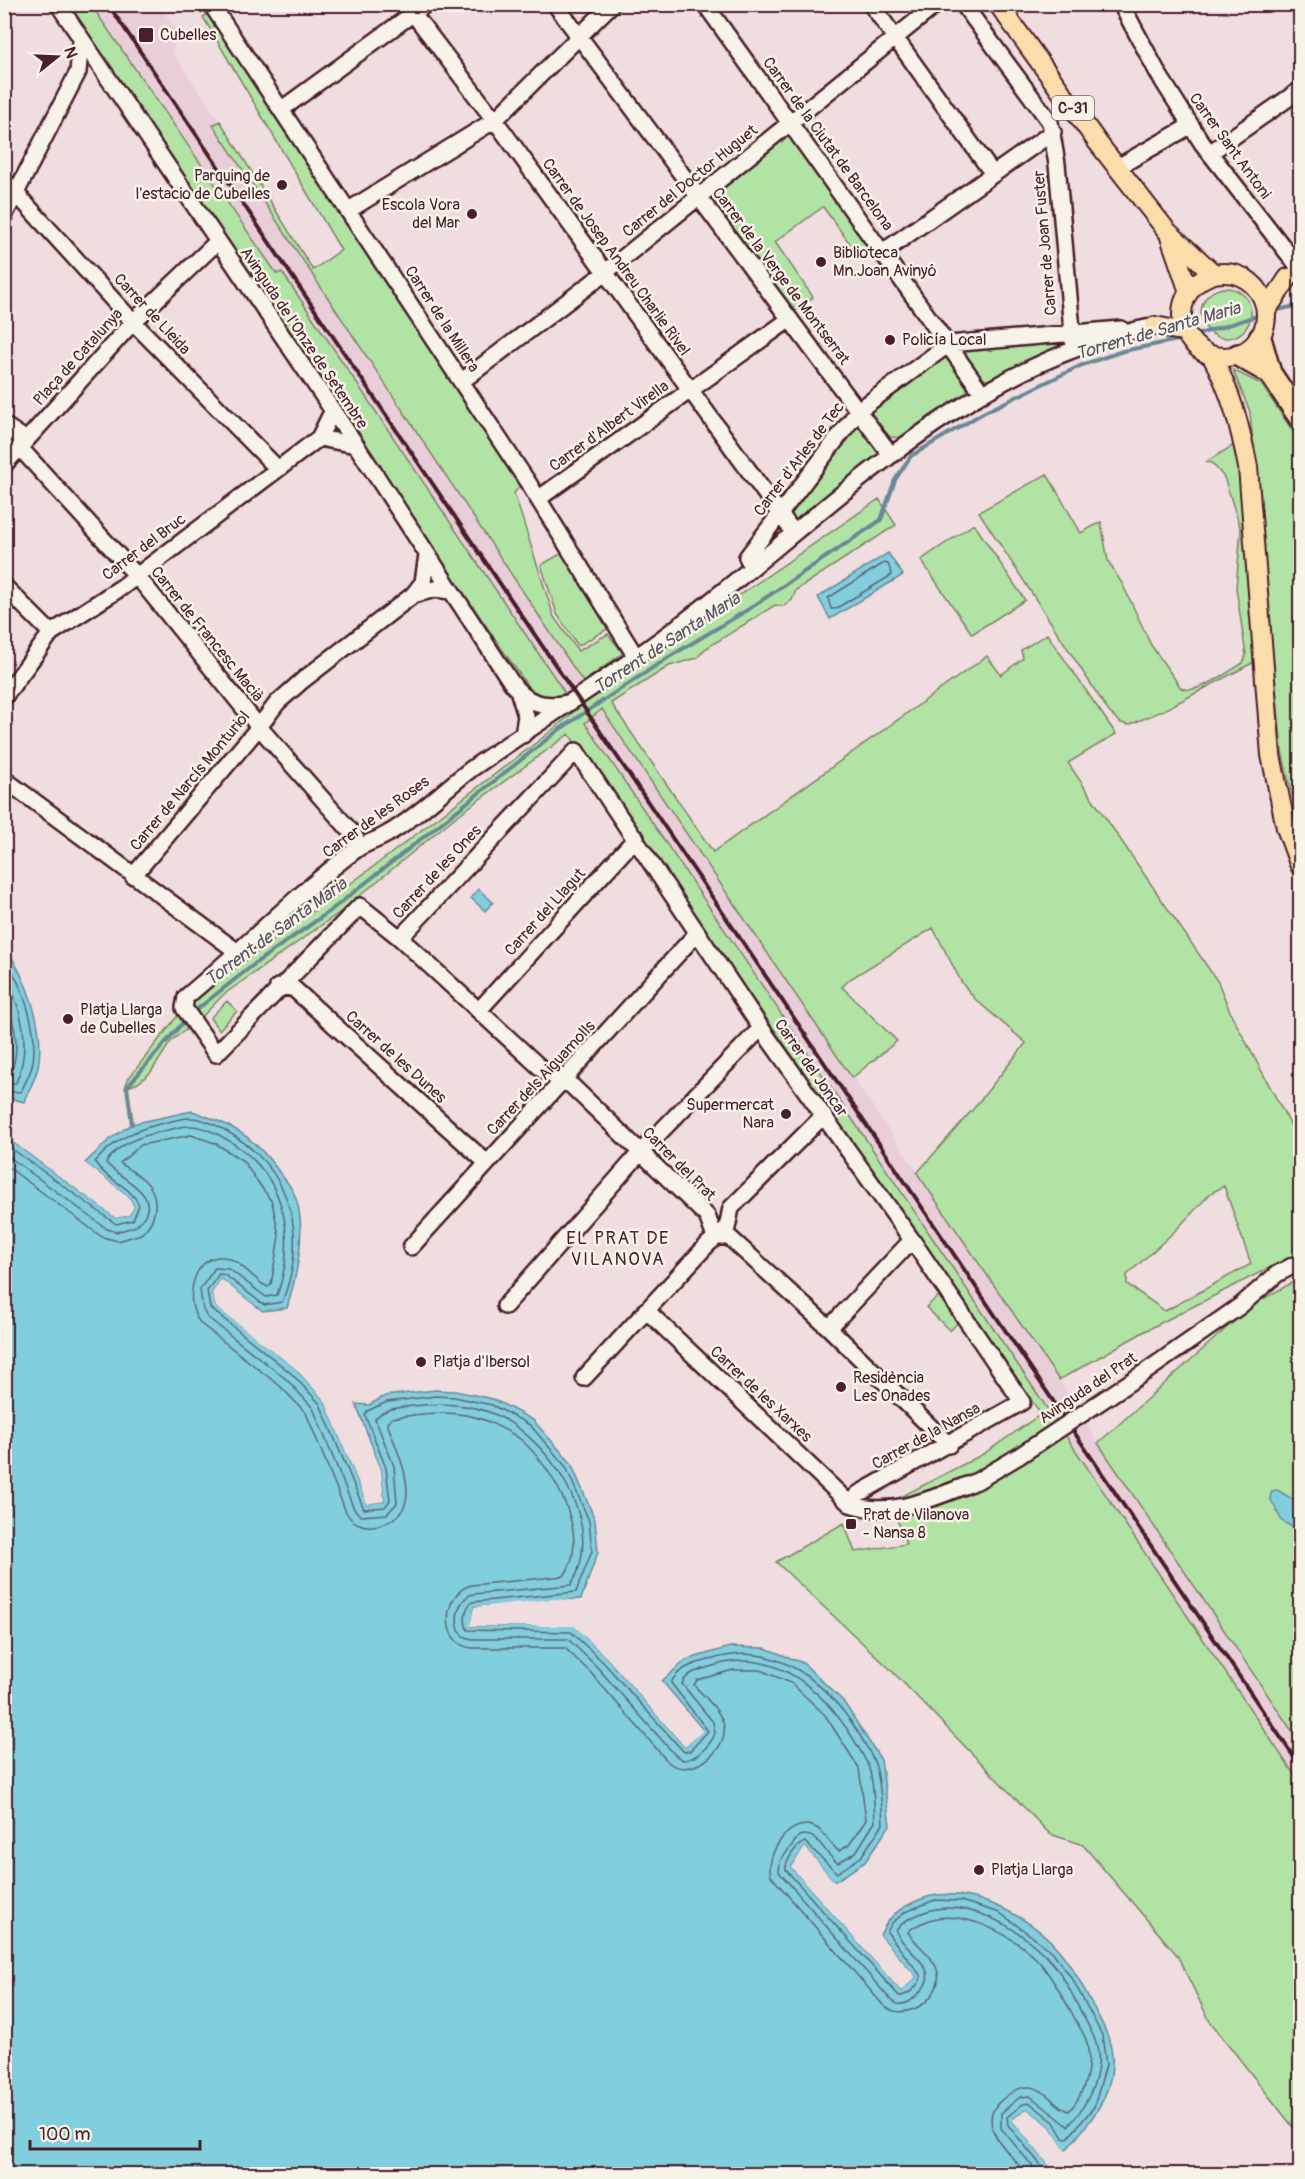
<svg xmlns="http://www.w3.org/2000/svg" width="1305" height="2179" font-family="Pangolin,sans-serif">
	<rect width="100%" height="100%" fill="#efdddf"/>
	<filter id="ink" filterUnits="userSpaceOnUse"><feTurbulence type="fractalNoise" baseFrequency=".0167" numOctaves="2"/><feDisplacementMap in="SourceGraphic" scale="12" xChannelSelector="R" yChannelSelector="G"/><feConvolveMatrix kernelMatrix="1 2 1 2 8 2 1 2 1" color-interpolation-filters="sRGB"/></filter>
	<g filter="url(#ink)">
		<path fill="#e9ced9" d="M91 5H159L178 32 172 52 220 121 213 126 583 682 565 693 282 272 277 275Z
			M602 709 1059 1380 1098 1443 1300 1743V1783L585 723Z"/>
		<path fill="#b1e3a4" stroke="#7e8168" stroke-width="1.5" fill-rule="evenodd" d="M69 5H91L277 274 282 272 565 693C552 699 543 698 531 691L434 550Z
			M208 14 521 485 514 493 554 617 578 651 608 634 623 653 583 682 213 125 220 121 313 270 341 250 203 17Z
			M788 134 874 250 862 260 823 207 775 242 813 297 794 312 710 197Z
			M1201 313a25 25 0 1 1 50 0a25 25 0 1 1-50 0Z
			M1067 341 1065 348 988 380H982L963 356 965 349Z
			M946 352C956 365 973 379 965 396L905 438 890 437 872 416 871 411Z
			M1233 370 1261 384 1300 442V830L1282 751 1250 412Z
			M856 427 865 431 882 451 881 456 798 522 789 518 788 509 847 430Z
			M1237 443 1256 661 1164 710 1129 725 1121 723 1109 712 979 512 1047 474 1081 533 1101 522 1108 561 1123 585 1151 645 1181 688C1196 696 1229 671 1243 663L1246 655 1236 588 1241 530 1224 477 1212 463 1206 462Z
			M879 499 896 525 796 590 792 600 784 606 775 605 705 649 697 658 669 666 611 703 713 852 987 656 1001 675 1023 658 1021 650 1047 634 1116 734 1068 763 1218 982 1231 1014 1297 1137 1300 1136V1252L1147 1330 1059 1380 917 1173 974 1108 1026 1043 975 999 962 983 933 928 850 979 842 987 897 1041 852 1078 602 709 585 723 1300 1783V2136L1209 2020 1177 1955 1083 1845 1050 1834 888 1667 776 1562 844 1523 855 1552 906 1544 891 1502 985 1453 1041 1414 569 734 454 818 340 912 223 995 198 1021 172 1040 151 1072 138 1083 125 1088 128 1079 187 1004 381 861 541 739 596 694ZM1224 1186 1251 1264 1165 1311 1127 1284V1275L1175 1231 1211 1193Z
			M974 524 1025 600 972 634 921 560Z
			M564 552 609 628 578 646 557 614 541 565Z
			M227 1001 237 1011 219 1030 210 1018Z
			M1300 1278V1743L1098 1443 1251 1306Z
			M940 1295 959 1321 950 1331 926 1307Z"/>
		<path fill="#80cede" stroke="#6a8896" stroke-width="1.5" d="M888 553 903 575 830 619 818 597Z
			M478 889 493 902 485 911 471 898Z
			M5 946C26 979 46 1027 38 1067 36 1078 28 1091 24 1102L5 1097Z
			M192 1111C232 1125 251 1134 277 1169 282 1176 289 1184 293 1191 309 1225 297 1275 287 1308L262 1311 221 1279 212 1293 216 1306 296 1369 325 1401 367 1504 384 1501 381 1470 356 1404 369 1405 385 1396 435 1390 455 1391 493 1399 533 1420 571 1463 595 1520 598 1552 581 1599 474 1607 471 1626 574 1625 607 1658 685 1747 703 1730 662 1681 686 1660 730 1647 765 1648 803 1663 843 1701 881 1760 890 1825 865 1862 834 1882 805 1847 791 1867 901 1991 916 1977 880 1935C889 1916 899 1908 919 1900 962 1882 1028 1914 1057 1948 1072 1965 1083 1986 1093 2006 1103 2025 1114 2043 1112 2066 1110 2101 1087 2126 1065 2151L1049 2126 1027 2109 1012 2120 1056 2174H5L4 1136 116 1218 129 1215 134 1207 129 1197 85 1163 110 1139 132 1124Z
			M1277 1490C1300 1503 1301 1504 1300 1532L1282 1521 1270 1498 1272 1491Z"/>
		<path fill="#efdddf" d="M4 1133 116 1215 127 1213 130 1207 127 1199 105 1184 83 1166 82 1162 85 1163 129 1197 134 1207 129 1215 116 1218 5 1136Z
			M221 1279 265 1314 247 1305 222 1284 216 1294 218 1305 298 1367 327 1399 369 1501 381 1499 378 1470 353 1405 356 1409 381 1470 384 1501 367 1504 325 1401 296 1369 216 1307 212 1293Z
			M553 1599 583 1601 476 1610 474 1623H575L609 1656 686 1743 699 1730 659 1683V1679L703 1731 685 1747 607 1658 574 1626H470L474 1607Z
			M805 1847 836 1884H832L805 1852 795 1867 901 1987 912 1977 877 1936V1932L916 1977 901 1991 791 1867Z
			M1027 2109 1049 2126 1067 2153H1062L1047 2128 1027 2112 1016 2121 1059 2174H1056L1012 2120Z"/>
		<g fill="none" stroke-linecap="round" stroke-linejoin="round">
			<path stroke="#606573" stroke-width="1.5" d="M884 563 888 564 892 575 835 609H831L828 598Z
				M4 957C23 986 40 1032 32 1066 30 1075 24 1084 21 1092H4
				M4 973C22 1009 32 1045 16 1083L4 1084
				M4 995C14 1021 22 1048 10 1074L4 1075
				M4 1143 116 1224 133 1220 139 1205C130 1184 106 1181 95 1162 113 1141 133 1130 160 1124 170 1122 182 1117 191 1118 205 1118 222 1128 233 1135 293 1174 308 1237 282 1302L264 1305 225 1275 219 1274 207 1291 210 1308 292 1374 320 1404 364 1509 385 1507 390 1500 386 1468 365 1415 367 1411 387 1402 436 1396 454 1397 492 1405 530 1425 566 1467 589 1521 592 1551 576 1592 472 1602C465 1607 463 1623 468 1630L571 1632 603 1662 684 1752 690 1751 708 1731 671 1683C678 1667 697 1663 713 1659 788 1637 843 1698 874 1761 880 1775 882 1808 883 1824L861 1857 837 1873 805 1842C796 1845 785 1861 786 1870L899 1996C908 1996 920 1985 921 1976L887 1932 892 1923 905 1912 935 1900 961 1901 1000 1913 1052 1951 1073 1980 1102 2035 1106 2065 1094 2107 1067 2139 1063 2138 1054 2122 1030 2103 1023 2104 1007 2117 1008 2125 1048 2174
				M4 1153 107 1229 117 1232 136 1226C169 1196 122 1181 106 1163 116 1146 137 1137 156 1133 166 1131 181 1125 192 1126 207 1127 222 1136 234 1144 286 1178 297 1239 277 1295L266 1297 229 1269 215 1268 200 1289 203 1310 207 1317 286 1379 313 1408 354 1509 361 1516 387 1514 397 1503 394 1466 375 1419C384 1408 399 1408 412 1406 438 1403 464 1403 489 1412 548 1434 609 1525 571 1585L473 1594C457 1598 452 1625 463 1636L472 1639H568L597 1667 675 1755 683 1760C696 1760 711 1745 715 1733L713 1722 682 1684C687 1671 704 1669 716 1665 786 1645 838 1706 867 1763 874 1779 874 1805 875 1822L856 1852 838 1863C824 1855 819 1830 799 1836L780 1861 779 1872 890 1999 897 2004C907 2005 911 2001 918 1994 946 1967 905 1955 896 1931 902 1921 912 1917 922 1913 964 1896 1016 1926 1046 1956 1061 1970 1071 1992 1080 2010 1089 2027 1101 2045 1098 2066 1095 2090 1084 2109 1068 2126L1030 2096 1020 2097 1001 2113V2128L1039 2174
				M4 1164 102 1237 118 1241 141 1234C158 1220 161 1194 143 1179 136 1173 127 1169 120 1163L141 1145 191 1135 215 1143 243 1161 272 1202 279 1236 271 1285 268 1287 262 1284C252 1276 240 1262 228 1258 194 1249 181 1302 201 1324L280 1386 306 1413 346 1512C352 1523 361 1527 373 1526 431 1518 400 1459 387 1423L392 1418C423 1413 457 1409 487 1421 497 1426 511 1432 520 1439 552 1466 593 1536 564 1576L472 1585C443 1591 438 1643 471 1648H565L591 1673 668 1762C689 1780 727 1752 724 1728 723 1712 704 1697 694 1685L697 1680 733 1670H760L791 1683 825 1715 859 1768 866 1820 849 1845 839 1851C829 1845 825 1830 812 1826 788 1819 765 1855 771 1876L883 2005C903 2024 942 2000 938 1973 935 1957 916 1945 908 1932 913 1926 920 1924 927 1921 962 1907 1018 1937 1041 1964 1054 1980 1063 1997 1073 2015 1077 2024 1085 2034 1087 2043 1092 2067 1085 2094 1069 2111 1055 2107 1046 2088 1030 2087 1019 2086 1012 2092 1004 2098 971 2122 1009 2153 1027 2174"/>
			<path stroke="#6a8896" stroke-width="4" d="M1273 311 1300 305
				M1190 337 1263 314
				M191 1014 257 962 330 911 560 729 669 657 749 609 881 520 895 480 911 456 983 413 1082 365 1123 351 1183 339
				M132 1124 127 1087 186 1019"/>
			<defs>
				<path id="minor" d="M58 4 356 445 511 682C526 703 542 708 567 703
					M211 4 529 484 636 657
					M406 4 502 130 794 533
					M555 4 891 455
					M705 4 983 394
					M871 4 993 174
					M963 4 1050 122 1057 164 1073 341
					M1121 4 1159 75 1202 143 1297 265V273
					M282 109 426 4
					M1211 152 1300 90
					M1123 164 1190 126
					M4 180 133 322 278 469
					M349 210 495 120 612 4
					M4 216 78 72 81 40
					M883 252 1053 132
					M462 381 597 279 937 4
					M4 425 22 437 21 449 137 576 259 727 354 835 360 847
					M319 438 356 445
					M4 465 133 322 217 242
					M538 499 790 319
					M752 567 747 557 859 410 949 344 1121 329
					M4 586 51 633
					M413 595 423 582 427 555
					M519 693 526 716 523 735
					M4 697 51 633 122 587 319 438 332 412
					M4 779 239 953
					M133 876 259 727 277 703 303 680 413 595 435 589 451 591
					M400 938 576 751 761 1028 912 1240 1022 1402 858 1494 850 1504
					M278 987 293 988 487 1163
					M480 1009 636 838
					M411 1247 697 933
					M505 1306 639 1154 761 1028
					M646 1310 850 1504C892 1519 938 1496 977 1481
					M829 1328 912 1240
					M1148 1370 1240 1306 1277 1274 1300 1262
					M584 1378 708 1244 727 1228 731 1208 822 1117
					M949 1445 829 1328 729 1237H718L713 1232 707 1216 572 1086 544 1071 400 938 360 906 216 1054 184 1008 186 997C244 949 296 894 357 849 367 842 379 840 389 833 420 815 445 788 474 767 536 724 600 684 661 639 818 525 956 365 1155 326"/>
				<path id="major" d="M998 4 1098 143 1167 231 1214 274
					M1170 237 1189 292
					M1182 315a42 42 0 1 1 84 0a42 42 0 1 1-84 0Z
					M1266 311 1288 278
					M1155 326 1186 332
					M1211 355C1231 391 1240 426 1248 467L1271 755 1286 828 1300 866"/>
				<path id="highway" d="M1260 338 1270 373 1300 418
					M1238 355 1270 373"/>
			</defs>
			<use href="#minor" stroke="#4a1f2b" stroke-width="20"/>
			<use href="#major" stroke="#4a1f2b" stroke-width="22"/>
			<use href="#highway" stroke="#4a1f2b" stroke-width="26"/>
			<use href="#minor" stroke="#f7f3e8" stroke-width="15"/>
			<use href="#major" stroke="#faddab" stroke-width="18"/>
			<use href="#highway" stroke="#faddab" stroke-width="21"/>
			<path stroke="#4a1f2b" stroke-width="4" d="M108 4 1300 1766"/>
			<defs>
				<path id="minor-bridge" d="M977 1481 1019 1456 1148 1370"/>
			</defs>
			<use href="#minor-bridge" stroke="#4a1f2b" stroke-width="20" stroke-linecap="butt"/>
			<use href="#minor-bridge" stroke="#f7f3e8" stroke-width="15"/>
		</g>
	</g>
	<g fill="#4a1f2b" stroke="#f7f3e8" stroke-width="2">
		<rect x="138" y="27" width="16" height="16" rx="3"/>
		<circle cx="282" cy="185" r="6"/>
		<circle cx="472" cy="214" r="6"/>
		<circle cx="821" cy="262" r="6"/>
		<circle cx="890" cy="340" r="6"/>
		<circle cx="68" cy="1019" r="6"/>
		<circle cx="786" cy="1114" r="6"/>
		<circle cx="421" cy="1362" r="6"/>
		<circle cx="841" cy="1387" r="6"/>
		<rect x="845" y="1518" width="12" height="12" rx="3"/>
		<circle cx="979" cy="1870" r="6"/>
	</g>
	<g text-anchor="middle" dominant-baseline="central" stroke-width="5" stroke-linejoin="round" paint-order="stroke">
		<rect fill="#f7f3e8" stroke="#7e5f64" stroke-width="1.5" x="1052" y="96" width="42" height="24" rx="4.5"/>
		<g font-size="15" font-weight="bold" fill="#4a1f2b">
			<text x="1073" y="108">C-31</text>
		</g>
		<g font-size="16" fill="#4a1f2b" stroke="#f7f3e8" text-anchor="start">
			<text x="160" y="35">Cubelles</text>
			<text x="270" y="176" text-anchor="end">Parquing de<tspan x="270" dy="18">l'estacio de Cubelles</tspan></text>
			<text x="460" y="205" text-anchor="end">Escola Vora<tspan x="460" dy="18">del Mar</tspan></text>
			<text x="833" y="253">Biblioteca<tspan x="833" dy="18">Mn.Joan Avinyó</tspan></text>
			<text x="902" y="340">Policía Local</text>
			<text x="80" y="1010">Platja Llarga<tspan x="80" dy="18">de Cubelles</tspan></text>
			<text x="774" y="1105" text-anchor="end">Supermercat<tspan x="774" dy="18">Nara</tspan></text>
			<text x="433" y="1362">Platja d'Ibersol</text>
			<text x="853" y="1378">Residència<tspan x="853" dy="18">Les Onades</tspan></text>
			<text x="863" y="1515">Prat de Vilanova<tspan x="863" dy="18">- Nansa 8</tspan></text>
			<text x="991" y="1870">Platja Llarga</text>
		</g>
		<g font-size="16" fill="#4a1f2b" stroke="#f7f3e8">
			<text transform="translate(828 144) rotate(54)">Carrer de la Ciutat de Barcelona</text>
			<text transform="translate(1230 146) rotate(54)">Carrer Sant Antoni</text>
			<text transform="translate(690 181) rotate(-39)">Carrer del Doctor Huguet</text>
			<text transform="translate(1045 243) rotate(-95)">Carrer de Joan Fuster</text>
			<text transform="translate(616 257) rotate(54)">Carrer de Josep Andreu Charlie Rivel</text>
			<text transform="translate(781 276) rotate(53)">Carrer de la Verge de Montserrat</text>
			<text transform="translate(152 314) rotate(47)">Carrer de Lleida</text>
			<text transform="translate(442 319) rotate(57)">Carrer de la Millera</text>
			<text transform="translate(304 338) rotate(56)">Avinguda de l'Onze de Setembre</text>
			<text transform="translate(78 357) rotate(-48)">Plaça de Catalunya</text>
			<text transform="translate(609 426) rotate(-36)">Carrer d'Albert Virella</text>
			<text transform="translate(799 459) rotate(-53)">Carrer d'Arles de Tec</text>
			<text transform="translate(144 547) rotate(-37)">Carrer del Bruc</text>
			<text transform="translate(207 634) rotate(51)">Carrer de Francesc Macià</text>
			<text transform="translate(190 781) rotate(-50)">Carrer de Narcís Monturiol</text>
			<text transform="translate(376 817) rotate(-36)">Carrer de les Roses</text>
			<text transform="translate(437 872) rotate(-47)">Carrer de les Ones</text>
			<text transform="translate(545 912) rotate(-48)">Carrer del Llagut</text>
			<text transform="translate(396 1057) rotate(42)">Carrer de les Dunes</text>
			<text transform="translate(811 1068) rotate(55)">Carrer del Joncar</text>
			<text transform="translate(541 1078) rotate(-47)">Carrer dels Aiguamolls</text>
			<text transform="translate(679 1164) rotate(45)">Carrer del Prat</text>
			<text transform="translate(1088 1388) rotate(-34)">Avinguda del Prat</text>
			<text transform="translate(761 1394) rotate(43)">Carrer de les Xarxes</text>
			<text transform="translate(926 1436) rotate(-29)">Carrer de la Nansa</text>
		</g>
		<g font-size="18" font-style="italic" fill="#5a5461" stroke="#f7f3e8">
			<text transform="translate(1158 331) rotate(-16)">Torrent de Santa Maria</text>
			<text transform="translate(667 643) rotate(-33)">Torrent de Santa Maria</text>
			<text transform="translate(276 932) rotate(-36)">Torrent de Santa Maria</text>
		</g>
		<g font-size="18" letter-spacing="1.5" fill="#4a1f2b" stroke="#f7f3e8">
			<text x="618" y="1238">EL PRAT DE<tspan x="618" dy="21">VILANOVA</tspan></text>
		</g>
	</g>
	<rect width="1305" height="2179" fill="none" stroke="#f7f3e8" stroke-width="24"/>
	<rect x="12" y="12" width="1281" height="2155" fill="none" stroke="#4a1f2b" stroke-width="2" filter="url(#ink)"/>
	<g transform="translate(57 57) rotate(72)" stroke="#f7f3e8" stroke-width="4.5" paint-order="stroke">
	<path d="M0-4.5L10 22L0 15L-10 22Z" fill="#4a1f2b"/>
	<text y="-9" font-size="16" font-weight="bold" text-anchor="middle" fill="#4a1f2b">N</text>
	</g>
	<path d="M30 2140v9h170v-9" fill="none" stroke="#4a1f2b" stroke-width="3"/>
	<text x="39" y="2140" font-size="18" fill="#4a1f2b" stroke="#f7f3e8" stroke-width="4.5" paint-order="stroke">100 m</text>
</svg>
